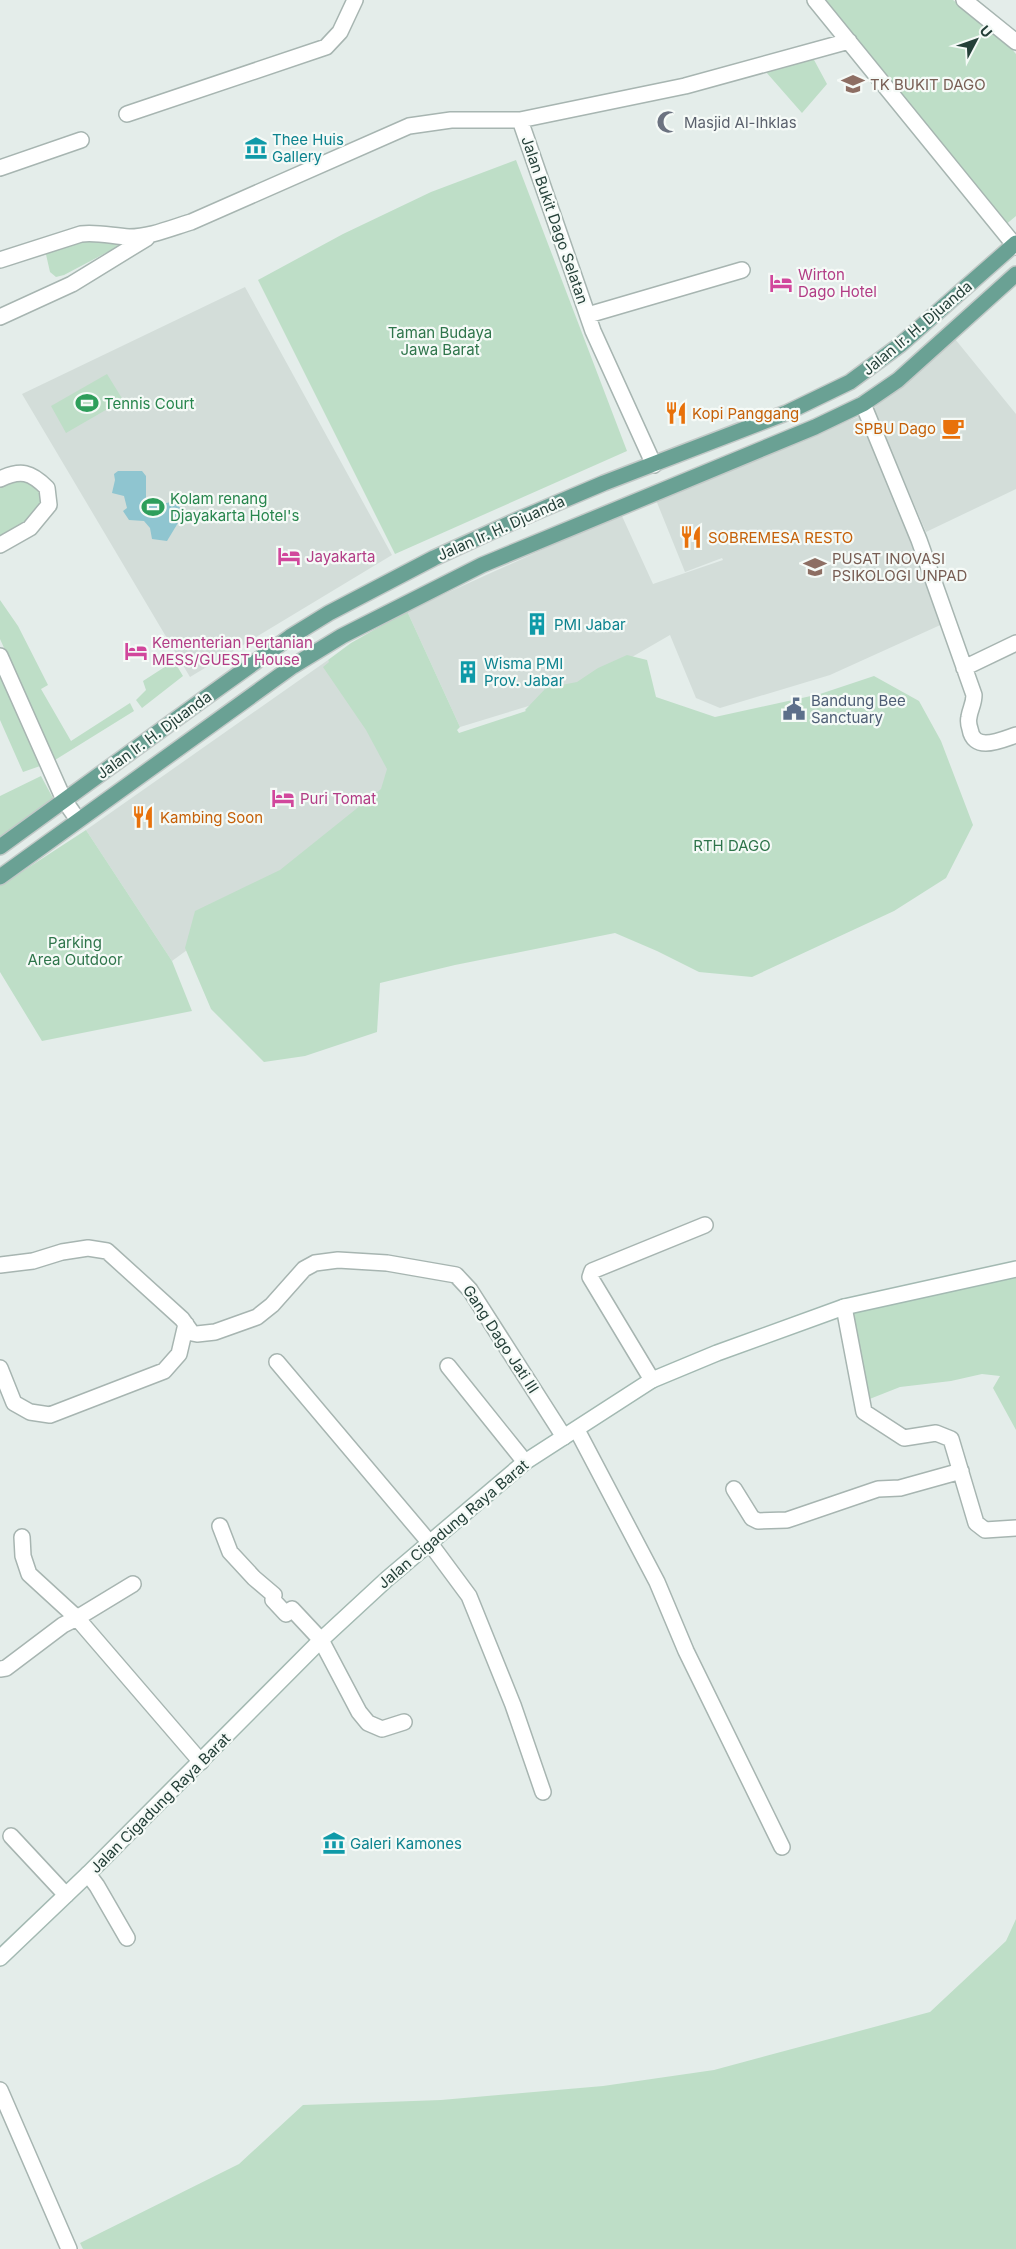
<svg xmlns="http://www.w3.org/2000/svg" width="1016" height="2249" font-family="Inter,sans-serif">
	<rect width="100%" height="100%" fill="#e4edea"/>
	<path fill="#d3ddd9" d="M245 287 392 555 190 677 22 394Z
		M955 339 1016 414V489L926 532 873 409Z
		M863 415 947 622 830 675 720 708 696 698 670 635 568 694 460 727 407 611 621 514 653 584 723 560 722 558 685 572 656 500 693 487V484Z
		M328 660 414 784 172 961 86 830Z"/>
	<path fill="#bedec7" d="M820 0H953L999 35 1016 54V216L1004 226Z
		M813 58 827 84 802 113 766 72Z
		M516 160 627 451 395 554 258 280 343 234 431 192Z
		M86 239 120 240 117 247 64 275 56 277 50 272 45 250Z
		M107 374 123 400 66 433 51 406Z
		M19 478 36 484 43 501 31 520 0 540V487Z
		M0 600 18 626 48 685 41 689 71 741 130 703 134 711 55 760 0 639Z
		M407 611 460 727 457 730 459 733 526 711 525 710 546 688 577 682 598 668 627 655 647 660 656 697 715 717 820 694 874 676 919 701 941 741 973 825 946 878 894 911 752 977 699 972 657 951 615 933 455 965 380 983 377 1032 305 1056 264 1062 211 1009 185 948 195 911 280 870 381 789 387 769 366 730 323 667 329 662 328 660 351 643Z
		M174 661 183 676 142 708 136 700 146 690 143 681Z
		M0 672 43 765 23 772 0 720Z
		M41 776 54 800 0 837V796Z
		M86 830 172 961 192 1011 42 1041 0 972V886Z
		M1016 1267V1430L993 1388 1000 1376 982 1374 951 1381 900 1387 862 1402 844 1307Z
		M1016 1919V2249H83L80 2243 239 2164 303 2105 441 2100 603 2086 714 2070 930 2012 1006 1941Z"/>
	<path fill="#8fc5d0" d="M118 471H142L146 476V499L158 505 175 501 184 513 167 541 152 539 150 528 144 521 129 520 123 511 127 508 124 496 112 493 115 480 114 474Z"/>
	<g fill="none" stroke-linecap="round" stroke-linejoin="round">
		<defs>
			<path id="street" d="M815 0 1016 247
				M964 0 1016 42
				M127 114 326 47 340 32 355 0
				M520 120 593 331 654 465
				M0 168 81 140
				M0 260 81 234C97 232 112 236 129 237 150 237 171 228 191 222L409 126 451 120H520L685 86 849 41
				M588 315 742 270
				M0 317 72 284 147 238
				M863 404 919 540 974 695C974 704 970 709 969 717 968 721 969 726 970 729 974 753 1001 740 1016 735
				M0 479C21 469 31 472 47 488L49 505 30 528 0 545
				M0 656 64 800 78 820
				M964 668 1016 643
				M0 1265 33 1261 62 1252 88 1248 107 1251 182 1319 192 1333 197 1334 215 1332 257 1317 272 1305 304 1269 315 1263 338 1260 387 1263 456 1275 470 1290 564 1437
				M844 1307 864 1412 904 1438 936 1433 951 1439 976 1523 985 1530 1016 1528
				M277 1362 429 1542 469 1596 513 1705 543 1792
				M448 1366 525 1462
				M0 1368 14 1403 30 1412 50 1415 164 1371 179 1354 186 1324
				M652 1380 590 1277 592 1271 705 1225
				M577 1430 657 1582 686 1651 782 1847
				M734 1489 752 1518 758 1521 787 1520 878 1489 900 1488 961 1471
				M220 1526 230 1552 254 1578 274 1595 273 1600 286 1614 292 1609 321 1640 359 1712 368 1723 382 1729 404 1722
				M133 1584 77 1618 201 1762
				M0 1669 6 1668 63 1625 77 1618 29 1574 23 1556 22 1537
				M11 1836 66 1895
				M88 1874 97 1886 127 1938
				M0 2090 69 2249"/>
			<path id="secondary" d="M0 1958 88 1874 321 1640 387 1579 525 1462 652 1380 717 1353 844 1307 1016 1269"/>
			<path id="primary" d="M0 847 205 698 290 637 329 613 434 558 517 520 604 483 786 413 850 382 900 345 1016 243
				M0 877 293 666 342 636 482 565 815 427 863 404 898 380 1016 274"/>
		</defs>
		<use href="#street" stroke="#a7b5b1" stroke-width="18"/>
		<use href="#secondary" stroke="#a3b9b2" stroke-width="18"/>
		<use href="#primary" stroke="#c2c9c7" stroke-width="18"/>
		<use href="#street" stroke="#fff" stroke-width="15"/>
		<use href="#secondary" stroke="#fff" stroke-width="15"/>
		<use href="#primary" stroke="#6aa194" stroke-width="15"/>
	</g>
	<defs>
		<symbol id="school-bare" viewBox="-9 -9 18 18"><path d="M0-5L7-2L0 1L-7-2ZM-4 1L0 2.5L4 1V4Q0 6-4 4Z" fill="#8d6e63" stroke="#f5faf7" stroke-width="2.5" paint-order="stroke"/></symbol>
		<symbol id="mosque-bare" viewBox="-9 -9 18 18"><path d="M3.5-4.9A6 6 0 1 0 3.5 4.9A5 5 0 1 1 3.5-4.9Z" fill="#6b7280" stroke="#f5faf7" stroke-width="2.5" paint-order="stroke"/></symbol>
		<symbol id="museum-bare" viewBox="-9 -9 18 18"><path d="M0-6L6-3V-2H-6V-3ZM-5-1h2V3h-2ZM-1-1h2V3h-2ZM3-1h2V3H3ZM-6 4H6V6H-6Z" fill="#0f9aa8" stroke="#f5faf7" stroke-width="2.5" paint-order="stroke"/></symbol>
		<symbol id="hotel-bare" viewBox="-9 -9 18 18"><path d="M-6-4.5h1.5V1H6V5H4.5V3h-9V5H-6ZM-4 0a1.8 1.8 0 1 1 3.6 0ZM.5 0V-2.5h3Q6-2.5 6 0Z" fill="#d1479c" stroke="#f5faf7" stroke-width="2.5" paint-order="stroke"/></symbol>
		<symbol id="stadium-bare" viewBox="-9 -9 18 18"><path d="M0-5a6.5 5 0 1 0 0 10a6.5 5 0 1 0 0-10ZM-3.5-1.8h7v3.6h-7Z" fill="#2e9e5b" stroke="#f5faf7" stroke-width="2.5" paint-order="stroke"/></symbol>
		<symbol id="restaurant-bare" viewBox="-9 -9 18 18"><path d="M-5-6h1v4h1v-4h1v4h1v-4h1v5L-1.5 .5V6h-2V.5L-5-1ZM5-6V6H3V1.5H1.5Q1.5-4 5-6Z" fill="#e8710a" stroke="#f5faf7" stroke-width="2.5" paint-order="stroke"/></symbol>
		<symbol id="cafe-bare" viewBox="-9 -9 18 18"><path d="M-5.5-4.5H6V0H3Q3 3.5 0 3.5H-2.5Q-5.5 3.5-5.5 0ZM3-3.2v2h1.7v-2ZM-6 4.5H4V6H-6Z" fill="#e8710a" stroke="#f5faf7" stroke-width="2.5" paint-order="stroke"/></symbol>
		<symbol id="university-bare" viewBox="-9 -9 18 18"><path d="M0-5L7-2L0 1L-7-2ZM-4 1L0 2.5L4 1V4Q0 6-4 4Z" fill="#8d6e63" stroke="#f5faf7" stroke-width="2.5" paint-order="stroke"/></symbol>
		<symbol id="building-bare" viewBox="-9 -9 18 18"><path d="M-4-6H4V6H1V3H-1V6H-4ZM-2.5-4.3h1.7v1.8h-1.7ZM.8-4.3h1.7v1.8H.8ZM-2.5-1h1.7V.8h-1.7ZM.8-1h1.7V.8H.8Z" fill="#0f9aa8" stroke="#f5faf7" stroke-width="2.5" paint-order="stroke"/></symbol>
		<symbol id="civic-bare" viewBox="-9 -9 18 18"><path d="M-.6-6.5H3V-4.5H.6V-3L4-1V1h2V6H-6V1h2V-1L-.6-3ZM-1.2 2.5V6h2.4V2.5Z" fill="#5c6f8a" stroke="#f5faf7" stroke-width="2.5" paint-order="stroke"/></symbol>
	</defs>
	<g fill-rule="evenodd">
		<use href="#school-bare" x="837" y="68" width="32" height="32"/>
		<use href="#mosque-bare" x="652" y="106" width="32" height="32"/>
		<use href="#museum-bare" x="240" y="132" width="32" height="32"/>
		<use href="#hotel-bare" x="765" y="267" width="32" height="32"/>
		<use href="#stadium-bare" x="71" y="387" width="32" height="32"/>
		<use href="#restaurant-bare" x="660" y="397" width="32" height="32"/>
		<use href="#cafe-bare" x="937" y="412" width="32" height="32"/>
		<use href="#stadium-bare" x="137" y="491" width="32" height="32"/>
		<use href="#restaurant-bare" x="675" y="521" width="32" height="32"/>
		<use href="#hotel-bare" x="273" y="540" width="32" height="32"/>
		<use href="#university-bare" x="799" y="551" width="32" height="32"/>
		<use href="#building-bare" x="521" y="608" width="32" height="32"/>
		<use href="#hotel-bare" x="120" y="635" width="32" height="32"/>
		<use href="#building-bare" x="452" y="656" width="32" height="32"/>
		<use href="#civic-bare" x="778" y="693" width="32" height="32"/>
		<use href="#hotel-bare" x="267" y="782" width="32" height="32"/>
		<use href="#restaurant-bare" x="127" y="801" width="32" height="32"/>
		<use href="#museum-bare" x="318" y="1827" width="32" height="32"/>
	</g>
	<g text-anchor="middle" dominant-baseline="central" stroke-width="4.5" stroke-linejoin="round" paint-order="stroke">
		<g font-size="15" fill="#785e54" stroke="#f5faf7" text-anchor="start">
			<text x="870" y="84">TK BUKIT DAGO</text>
			<text x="832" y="558">PUSAT INOVASI<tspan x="832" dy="17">PSIKOLOGI UNPAD</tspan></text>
		</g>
		<g font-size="15" fill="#5b616d" stroke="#f5faf7" text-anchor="start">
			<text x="684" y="122">Masjid Al-Ihklas</text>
		</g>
		<g font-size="15" fill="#0d838f" stroke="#f5faf7" text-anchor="start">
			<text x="272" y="139">Thee Huis<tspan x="272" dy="17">Gallery</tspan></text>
			<text x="554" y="624">PMI Jabar</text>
			<text x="484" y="663">Wisma PMI<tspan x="484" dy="17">Prov. Jabar</tspan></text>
			<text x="350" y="1843">Galeri Kamones</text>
		</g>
		<g font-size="15" fill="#243f38" stroke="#f5faf7">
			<text transform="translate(555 220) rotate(71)">Jalan Bukit Dago Selatan</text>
			<text transform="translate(917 328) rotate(-40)">Jalan Ir. H. Djuanda</text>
			<text transform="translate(501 528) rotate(-24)">Jalan Ir. H. Djuanda</text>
			<text transform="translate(154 735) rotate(-36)">Jalan Ir. H. Djuanda</text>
			<text transform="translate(501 1339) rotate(57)">Gang Dago Jati III</text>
			<text transform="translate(453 1524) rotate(-40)">Jalan Cigadung Raya Barat</text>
			<text transform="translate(160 1803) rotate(-45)">Jalan Cigadung Raya Barat</text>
		</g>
		<g font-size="15" fill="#b23c85" stroke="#f5faf7" text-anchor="start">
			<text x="798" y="274">Wirton<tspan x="798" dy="17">Dago Hotel</tspan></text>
			<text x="306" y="556">Jayakarta</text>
			<text x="152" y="642">Kementerian Pertanian<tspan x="152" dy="17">MESS/GUEST House</tspan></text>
			<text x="300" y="798">Puri Tomat</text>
		</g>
		<g font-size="15" fill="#2f754b" stroke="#f5faf7">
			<text x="440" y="332">Taman Budaya<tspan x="440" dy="17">Jawa Barat</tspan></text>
			<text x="732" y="845">RTH DAGO</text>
			<text x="75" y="942">Parking<tspan x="75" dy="17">Area Outdoor</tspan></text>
		</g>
		<g font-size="15" fill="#27864d" stroke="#f5faf7" text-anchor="start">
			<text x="104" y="403">Tennis Court</text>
			<text x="170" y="498">Kolam renang<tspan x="170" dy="17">Djayakarta Hotel's</tspan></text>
		</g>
		<g font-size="15" fill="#c56008" stroke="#f5faf7" text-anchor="start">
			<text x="692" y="413">Kopi Panggang</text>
			<text x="936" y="428" text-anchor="end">SPBU Dago</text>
			<text x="708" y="537">SOBREMESA RESTO</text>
			<text x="160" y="817">Kambing Soon</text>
		</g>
		<g font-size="15" fill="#4e5e75" stroke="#f5faf7" text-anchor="start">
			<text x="811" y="700">Bandung Bee<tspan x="811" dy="17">Sanctuary</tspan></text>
		</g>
	</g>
	<g transform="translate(976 40) rotate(49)" stroke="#f5faf7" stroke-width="4" paint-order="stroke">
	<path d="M0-4L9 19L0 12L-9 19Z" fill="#243f38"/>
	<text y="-8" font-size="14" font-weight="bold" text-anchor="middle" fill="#243f38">U</text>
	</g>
</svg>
